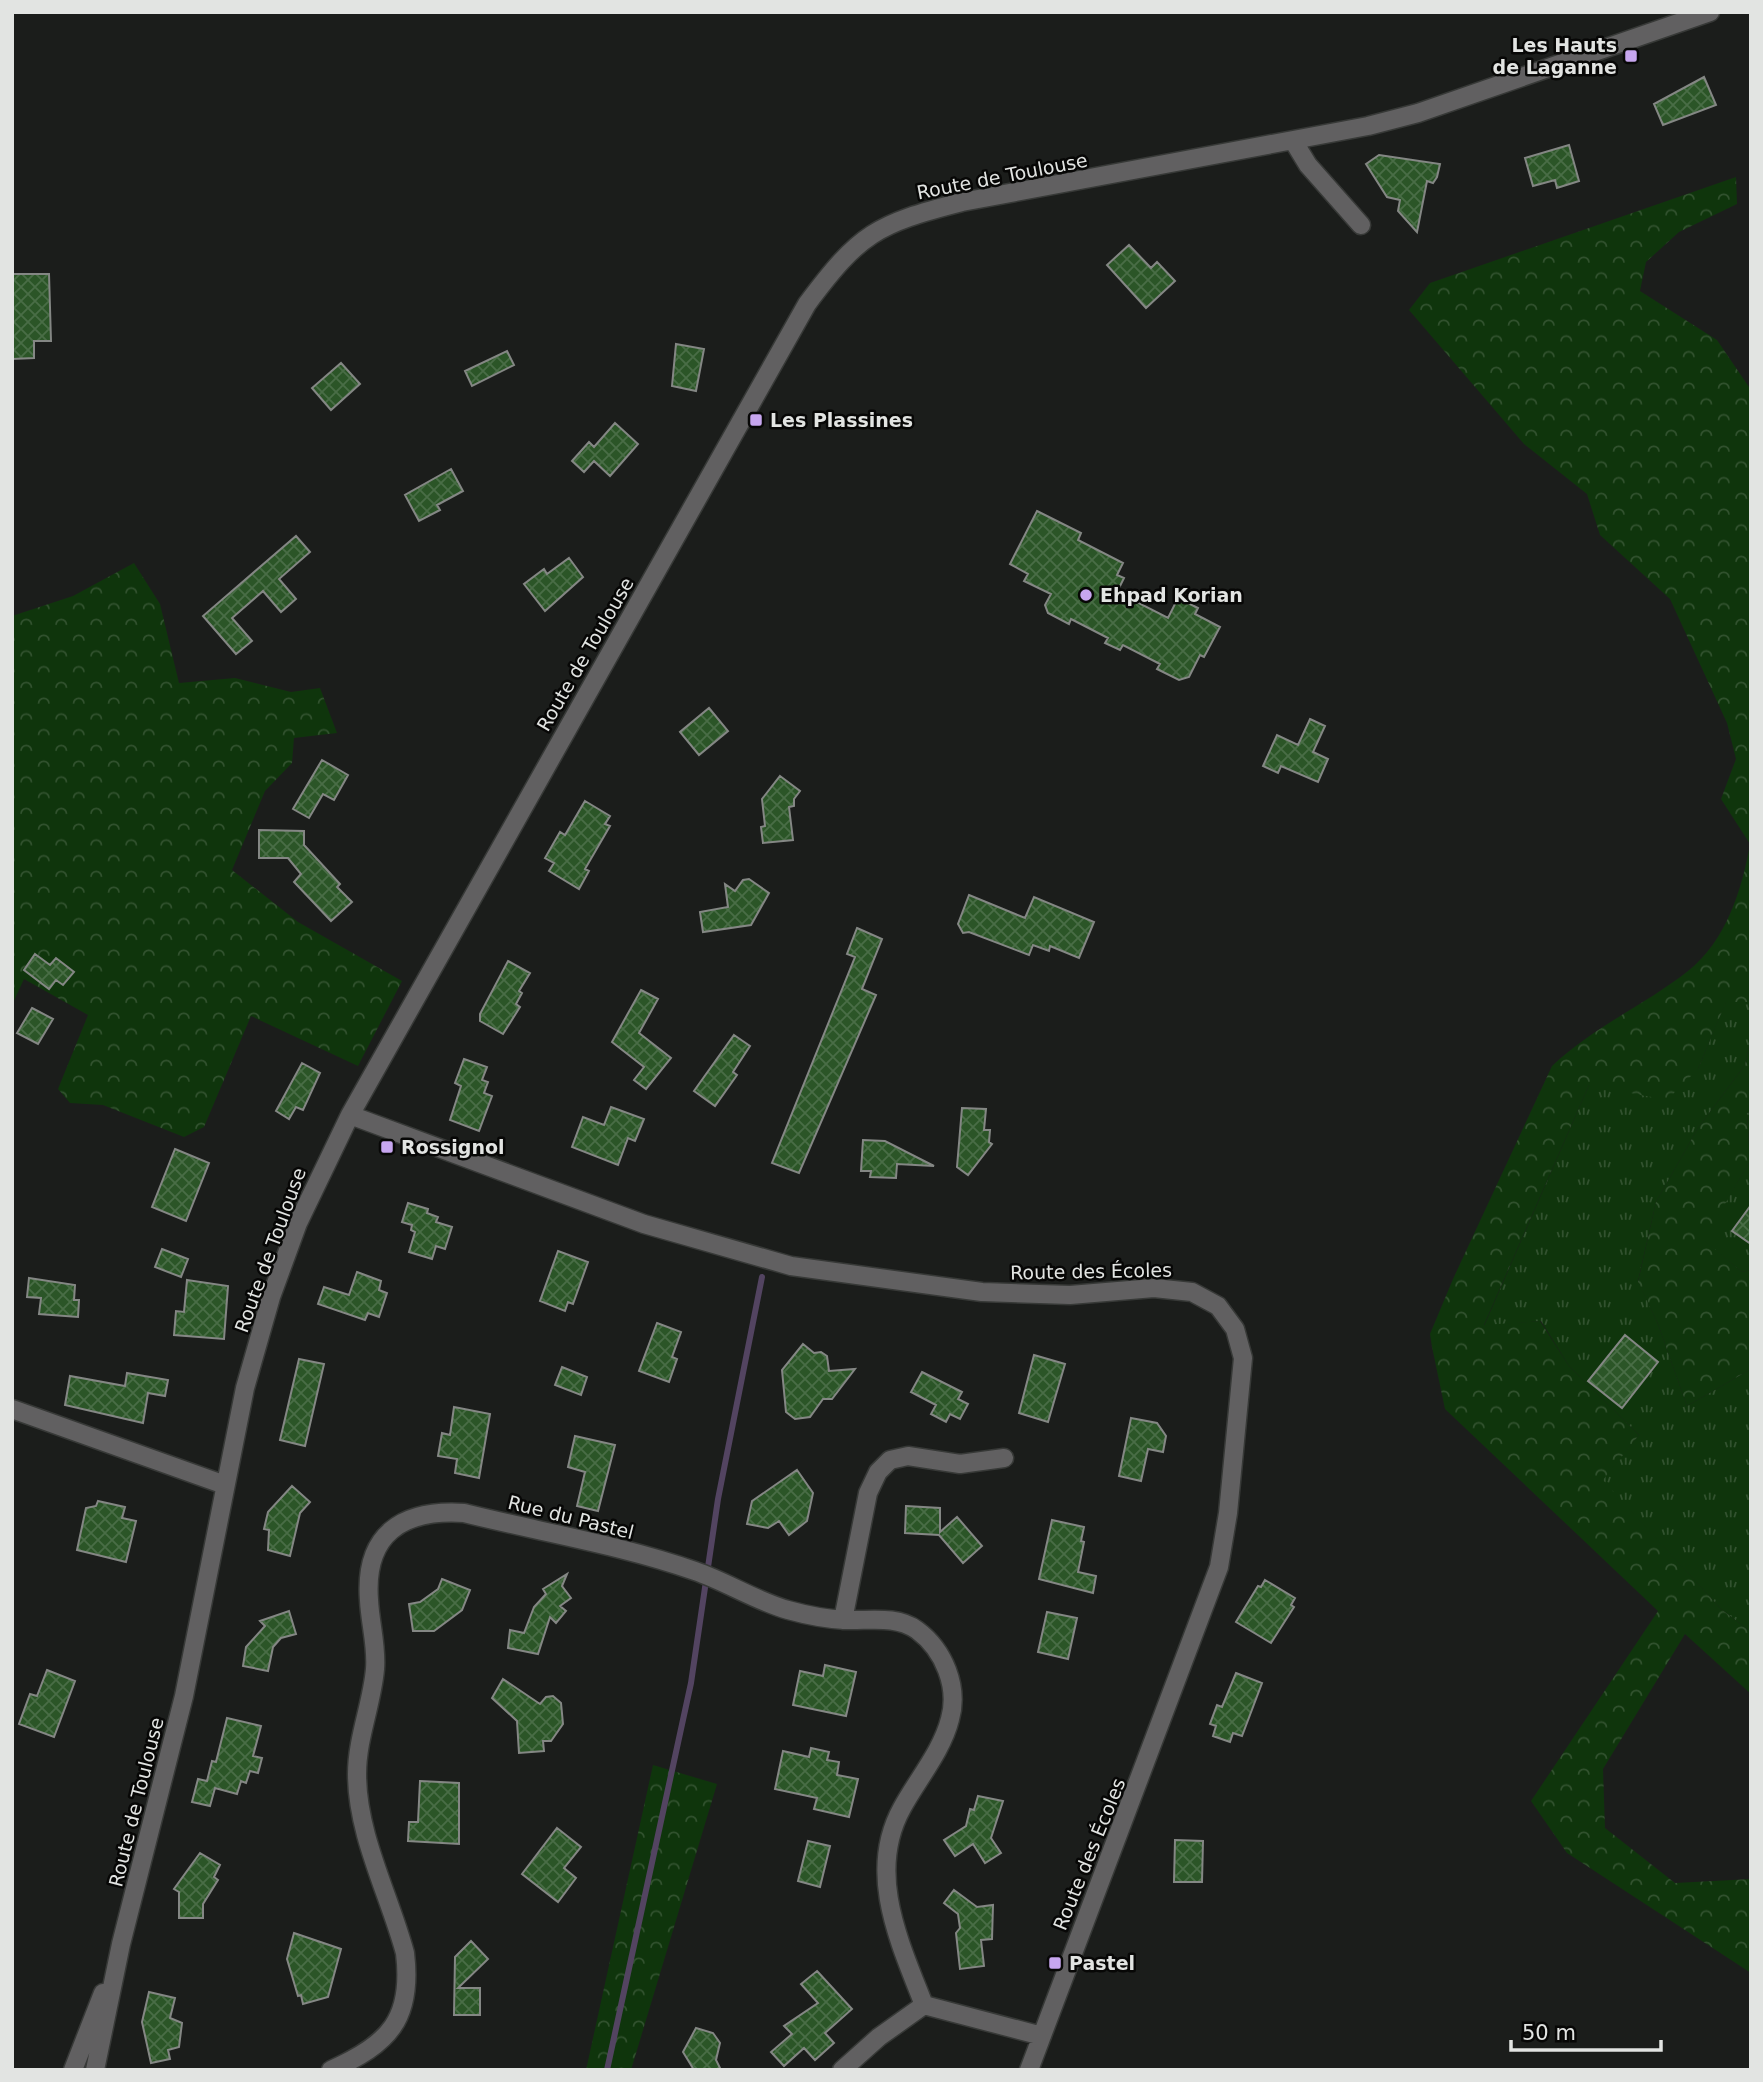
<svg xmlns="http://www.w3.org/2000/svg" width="1763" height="2082" font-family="'DejaVu Sans',sans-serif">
	<defs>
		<pattern id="grass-tufts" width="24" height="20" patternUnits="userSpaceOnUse" patternTransform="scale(1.75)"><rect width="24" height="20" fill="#0f350c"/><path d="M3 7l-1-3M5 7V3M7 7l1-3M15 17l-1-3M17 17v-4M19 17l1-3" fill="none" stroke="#32522f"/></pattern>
		<pattern id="forest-crowns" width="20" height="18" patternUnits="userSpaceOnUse" patternTransform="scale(1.75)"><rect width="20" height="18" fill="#0f350c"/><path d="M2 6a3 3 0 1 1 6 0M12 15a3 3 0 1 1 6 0" fill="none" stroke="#32522f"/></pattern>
		<pattern id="building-cross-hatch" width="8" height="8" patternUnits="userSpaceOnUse" patternTransform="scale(1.75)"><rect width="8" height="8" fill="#2b5527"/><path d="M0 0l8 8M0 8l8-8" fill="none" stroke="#496d46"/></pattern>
	</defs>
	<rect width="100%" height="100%" fill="#1b1d1b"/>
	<path fill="url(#grass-tufts)" d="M1726 1001 1751 1002V1037L1745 1065 1698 1128 1656 1202 1638 1281 1658 1324 1687 1406 1751 1369V1632L1721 1609 1602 1480 1639 1435 1569 1366 1541 1321 1484 1326 1589 1085 1698 1069Z
		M1751 1111V1270L1742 1272 1703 1240 1750 1161 1747 1113Z"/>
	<path fill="url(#forest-crowns)" d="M1736 177 1737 204 1679 232 1646 262 1640 291 1717 340 1751 390V1002H1726L1698 1069 1667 1100 1589 1085 1484 1325 1540 1321 1569 1366 1639 1435 1603 1480 1721 1609 1751 1632V1694L1685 1634 1603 1769 1605 1828 1675 1883 1751 1879V1973L1567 1853 1531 1801 1658 1611 1445 1409 1432 1347 1430 1334 1453 1279 1552 1066C1593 1027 1645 1005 1688 971 1726 941 1742 890 1750 844L1721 799 1736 759 1727 723 1670 599 1600 535 1587 494 1524 444 1409 310 1430 283Z
		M134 563 160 604 179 683 235 678 291 692 320 688 337 733 294 738 292 763 265 791 232 870 298 922 402 981 358 1066 251 1016 204 1127 184 1137 103 1105 70 1103 58 1089 88 1015 24 979 12 1005V616L73 596Z
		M1751 1037V1111L1747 1113 1750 1161 1704 1240 1742 1272 1751 1270V1369L1687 1406 1658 1324 1638 1282 1656 1202 1698 1128 1745 1065Z
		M653 1765 717 1784 631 2070H586Z"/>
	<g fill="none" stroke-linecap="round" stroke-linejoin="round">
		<path stroke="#534461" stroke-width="6" d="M607 2070 691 1683 718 1499 762 1277"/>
	</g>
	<path fill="url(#building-cross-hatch)" stroke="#848784" stroke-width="2" d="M1704 77 1716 105 1663 125 1654 104Z
		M1569 145 1579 181 1557 188 1555 180 1533 186 1525 158Z
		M1379 155 1440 164 1437 177 1433 183 1427 181 1417 232 1398 211 1400 200 1387 197 1366 164Z
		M1129 245 1151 268 1157 262 1175 281 1146 308 1107 265Z
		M12 274H49L51 341H34V358L12 359Z
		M676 344 704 349 696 391 672 386Z
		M507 351 514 365 472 386 465 371Z
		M341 363 360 384 331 410 312 388Z
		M615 423 638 444 610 476 594 461 584 472 572 461 589 442 594 447Z
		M451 469 463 491 437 505 440 510 419 521 405 495Z
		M1037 511 1081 533 1078 540 1123 563 1117 575 1124 578 1117 592 1168 618 1178 598 1198 608 1195 614 1220 627 1204 657 1200 655 1189 677 1179 680 1157 669 1160 664 1123 645 1120 650 1105 643 1108 638 1071 619 1069 624 1048 613 1045 605 1051 594 1024 581 1028 574 1010 564Z
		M296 536 310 552 279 579 296 599 281 612 263 591 232 618 252 641 236 654 203 616Z
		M569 558 583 577 545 611 524 584 544 569 547 574Z
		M709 708 728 731 699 755 680 732Z
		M1310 719 1325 726 1313 752 1328 759 1318 782 1281 766 1278 773 1263 766 1277 735 1298 745Z
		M322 760 348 775 334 800 323 794 309 818 293 809Z
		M780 776 800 791 794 799V806L789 807 793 840 763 843 761 827 765 826 762 799Z
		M585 801 610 816 605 824 610 826 585 869 589 871 579 889 549 871 554 863 545 858 560 832 565 835Z
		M259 830 304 831V845L340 884 337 887 352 902 331 921 294 882 301 874 288 858H259Z
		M749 879 769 893 751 925 703 932 700 912 728 907 725 884 735 891 743 880Z
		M969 895 1025 918 1034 897 1094 922 1079 958 1050 946 1049 951 1033 945 1029 955 969 932 963 933 958 924Z
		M857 928 882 939 862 989 876 995 799 1173 772 1163 855 957 847 954Z
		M35 954 50 965 56 958 74 972 63 985 56 980 49 989 24 970Z
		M508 961 530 973 519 991 522 993 516 1004 520 1007 503 1034 480 1021V1014Z
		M641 990 658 999 639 1033 671 1058 646 1089 634 1080 644 1067 612 1042Z
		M32 1008 53 1019 38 1044 17 1033Z
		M734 1035 750 1046 733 1072 737 1075 715 1106 694 1091Z
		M464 1059 487 1067 482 1080 488 1082 484 1093 492 1096 479 1131 450 1120 461 1086 455 1083Z
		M302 1063 320 1073 303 1110 296 1107 289 1119 276 1111Z
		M611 1107 644 1119 635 1141 628 1138 618 1165 572 1147 583 1117 604 1125Z
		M962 1108 986 1109 984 1130H990L989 1142 992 1144 968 1175 957 1167Z
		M863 1140 885 1141 934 1166 897 1164 896 1178 870 1177 871 1171H861Z
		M175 1149 209 1163 186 1221 152 1207Z
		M408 1203 428 1209 427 1213 438 1217 436 1222 452 1227 445 1249 436 1246 432 1259 409 1252 415 1232 411 1230 412 1225 402 1222Z
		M1751 1205V1244L1732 1231Z
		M162 1249 188 1259 181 1277 155 1267Z
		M558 1251 588 1262 573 1304 568 1302 565 1311 540 1301Z
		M357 1272 381 1281 379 1290 387 1293 379 1317 368 1313 365 1320 318 1304 324 1287 349 1295Z
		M29 1278 75 1285 74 1300H79L78 1317 39 1314 41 1298 27 1297Z
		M187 1280 228 1286 224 1339 174 1335 176 1311 184 1312Z
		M657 1323 681 1332 672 1357 677 1359 669 1382 639 1371Z
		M1625 1335 1658 1362 1622 1408 1588 1381Z
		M803 1344 814 1353 821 1352 827 1356 829 1371 855 1369 832 1399H823L810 1417 795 1419 786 1412 782 1370Z
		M1034 1355 1065 1364 1048 1422 1019 1413Z
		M299 1359 324 1364 305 1446 280 1440Z
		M562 1367 587 1377 581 1395 555 1385Z
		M922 1372 962 1392 958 1399 968 1404 960 1419 950 1414 946 1422 931 1414 936 1405 911 1392Z
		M127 1373 168 1380 165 1396 148 1393 143 1423 65 1405 70 1376 125 1386Z
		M454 1407 490 1414 479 1478 455 1473 457 1459 438 1456 442 1433 450 1435Z
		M1131 1418 1157 1423 1166 1436 1163 1452 1148 1449 1141 1481 1119 1476Z
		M575 1436 615 1445 598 1511 577 1506 585 1472 568 1467Z
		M797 1470 813 1493 807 1521 789 1535 779 1521 768 1528 747 1524 752 1501Z
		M292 1486 310 1502 300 1513 290 1556 268 1550 269 1530 264 1529 268 1512Z
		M98 1501 125 1507 122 1518 136 1521 126 1562 77 1550 86 1508 96 1506Z
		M906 1506 940 1508V1532L957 1517 982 1546 963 1563 939 1535 905 1533Z
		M1052 1520 1084 1527 1081 1541 1084 1542 1078 1572 1096 1576 1093 1593 1039 1579Z
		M567 1574 562 1586 571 1598 560 1606 566 1611 556 1623 550 1617 538 1654 508 1648 510 1630 524 1633 534 1607 546 1594 543 1589Z
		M442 1579 470 1590 462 1610 434 1631H413L409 1604 420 1602 438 1589Z
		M1265 1580 1295 1598 1291 1605 1294 1607 1271 1643 1236 1622 1258 1586 1261 1587Z
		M289 1611 296 1634 281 1638 273 1647 268 1671 243 1666 246 1647 265 1626 260 1621Z
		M1047 1612 1077 1618 1068 1659 1038 1652Z
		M825 1665 856 1672 846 1716 793 1705 800 1671 823 1676Z
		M47 1670 75 1681 54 1737 19 1724 30 1694 37 1696Z
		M1236 1673 1262 1683 1242 1736 1233 1733 1230 1742 1213 1736 1216 1726 1210 1724 1217 1705 1222 1707Z
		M503 1679 540 1704 546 1697 553 1696 561 1703 563 1724 551 1741H543L544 1751 519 1753 517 1721 492 1698Z
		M227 1718 261 1726 253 1756 262 1758 258 1773 250 1771 246 1783 241 1781 237 1794 215 1788 210 1806 192 1802 198 1779 207 1781 212 1761 216 1762Z
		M811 1748 829 1752 827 1760 839 1762 837 1775 858 1779 849 1817 814 1809 817 1798 775 1789 783 1751 809 1757Z
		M420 1781 459 1783V1844L408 1841 409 1822H418Z
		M978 1796 1003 1801 991 1838 1001 1853 985 1863 973 1844 955 1856 944 1840 966 1826 970 1809 974 1810Z
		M557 1828 581 1847 564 1868 576 1878 558 1902 522 1874Z
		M1175 1840 1203 1841 1202 1882H1174Z
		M808 1841 830 1846 820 1887 798 1881Z
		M200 1853 220 1865 214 1877 218 1880 203 1904V1918H179V1892L174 1889Z
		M954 1890 977 1907 993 1905 992 1939 981 1940 984 1966 960 1969 956 1933 960 1928 958 1914 944 1903Z
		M294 1933 341 1949 328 1997 303 2004 301 1995 298 1996 287 1959Z
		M471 1941 488 1959 458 1988H480V2015H454L455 1957Z
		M817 1971 852 2009 825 2033 834 2043 815 2060 804 2048 784 2066 771 2052 792 2034 784 2026 818 2003 801 1984Z
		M149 1992 175 1998 170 2018 182 2023 179 2047 168 2050 170 2059 151 2063 142 2022Z
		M696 2028 713 2033 720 2043 716 2060 721 2070H694L683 2052Z"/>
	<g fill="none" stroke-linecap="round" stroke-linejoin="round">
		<defs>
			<path id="minor" d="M1294 142 1308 165 1361 225
				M350 1115 644 1224 791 1266 982 1292 1070 1295 1154 1288 1192 1292 1218 1306 1235 1329 1243 1358 1228 1513 1219 1567 1029 2070
				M12 1409 225 1485
				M843 1620 868 1493 878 1472 890 1460 908 1456 960 1464 1004 1458
				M73 2070 103 1993
				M95 2070 121 1944 184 1696 245 1388 271 1297 298 1223 350 1115 807 304C860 233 876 224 962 202L1368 126 1418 113 1710 12
				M331 2070C389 2044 413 2019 405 1953 389 1894 357 1835 357 1774 357 1738 372 1704 375 1669 377 1646 370 1623 369 1600 364 1534 402 1509 464 1513 540 1532 621 1545 695 1571 727 1582 756 1601 788 1610 806 1615 827 1619 845 1620 869 1621 896 1615 917 1630 944 1650 959 1687 950 1719 942 1751 917 1780 902 1808 866 1873 900 1943 924 2005
				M842 2070 879 2037 924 2005 1042 2036"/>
		</defs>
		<use href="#minor" stroke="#373937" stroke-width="21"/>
		<use href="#minor" stroke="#616061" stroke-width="18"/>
	</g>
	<g fill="#c7a6ef" stroke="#070706" stroke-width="2.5">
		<rect x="1624" y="49" width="14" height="14" rx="3.5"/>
		<rect x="749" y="413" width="14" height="14" rx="3.5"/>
		<circle cx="1086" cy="595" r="7"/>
		<rect x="380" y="1140" width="14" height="14" rx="3.5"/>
		<rect x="1048" y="1956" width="14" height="14" rx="3.5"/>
	</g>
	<g text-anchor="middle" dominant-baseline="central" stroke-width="5" stroke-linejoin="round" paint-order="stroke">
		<g font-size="19" font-weight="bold" fill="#e2e4e2" stroke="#070706" text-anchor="start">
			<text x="1617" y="45" text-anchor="end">Les Hauts<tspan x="1617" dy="22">de Laganne</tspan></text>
			<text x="770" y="420">Les Plassines</text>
			<text x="1100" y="595">Ehpad Korian</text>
			<text x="401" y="1147">Rossignol</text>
			<text x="1069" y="1963">Pastel</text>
		</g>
		<g font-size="19" fill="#e2e4e2" stroke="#070706">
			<text transform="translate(1002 176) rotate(-11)">Route de Toulouse</text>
			<text transform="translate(585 654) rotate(-60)">Route de Toulouse</text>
			<text transform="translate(270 1250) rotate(-70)">Route de Toulouse</text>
			<text transform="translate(1091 1271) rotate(-1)">Route des Écoles</text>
			<text transform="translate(571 1517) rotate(14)">Rue du Pastel</text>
			<text transform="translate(136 1802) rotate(-76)">Route de Toulouse</text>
			<text transform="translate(1089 1854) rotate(-68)">Route des Écoles</text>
		</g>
	</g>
	<rect width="1763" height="2082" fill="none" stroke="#e2e4e2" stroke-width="28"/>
	<path d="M1511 2040v10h150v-10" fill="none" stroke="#e2e4e2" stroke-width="3.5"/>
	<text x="1522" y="2040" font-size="21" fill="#e2e4e2" stroke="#070706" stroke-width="5" paint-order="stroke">50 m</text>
</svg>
